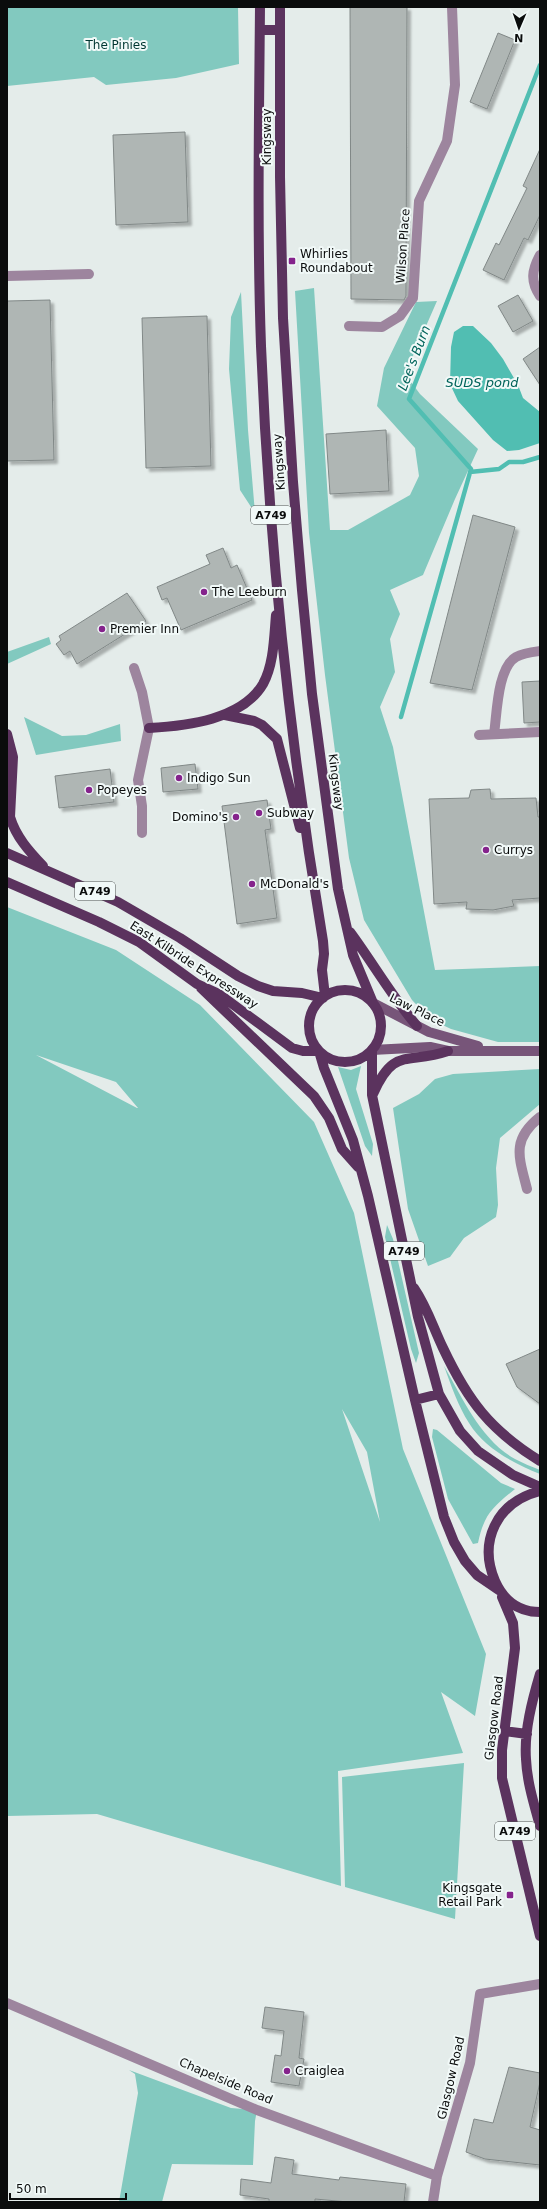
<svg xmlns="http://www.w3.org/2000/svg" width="547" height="2209" font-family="'DejaVu Sans',sans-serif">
	<defs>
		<filter id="shadow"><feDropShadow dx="3.5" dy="3.5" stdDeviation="1" flood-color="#0004"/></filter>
	</defs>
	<rect width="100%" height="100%" fill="#e4ecea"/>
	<path fill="#82c9bf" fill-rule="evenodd" d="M7 7H238L239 64 176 78 106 85 94 77 7 86Z
		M314 288 330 530H348L410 495 419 476 415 448 377 406 384 368 416 302 437 301 405 374 420 394 478 449 455 499 423 575 390 590 400 614 390 639 395 672 380 707 393 747 435 970 540 966V1042H498L451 1029 430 1019 412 1000 364 920 349 858 325 675 309 533 295 291Z
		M241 292 248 430 255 513 240 490 229 369 231 317Z
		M49 637 51 644 7 664V652Z
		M24 717 62 736 86 735 120 724 121 741 36 755Z
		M7 907 116 950 200 1005 314 1122 354 1213 403 1449 486 1654 475 1716 441 1692 463 1753 338 1771 341 1886 97 1814 7 1816ZM36 1055 116 1082 138 1108H137ZM342 1409 367 1452 380 1522Z
		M361 1066 356 1089 373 1144 372 1156 365 1146 338 1067 351 1070Z
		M540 1069V1104L500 1138 496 1168 498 1205 496 1217 464 1238 450 1257 428 1266 408 1209 393 1108 419 1094 435 1079 453 1074Z
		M387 1225 393 1239 419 1353 416 1363 411 1349 385 1237Z
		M444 1366C463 1399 481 1440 515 1459 523 1463 532 1467 540 1470V1474C513 1463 484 1448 469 1423 458 1406 451 1385 444 1366Z
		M433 1429 437 1430 501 1483 515 1489C493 1507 484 1514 478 1543L473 1544 448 1499 432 1437Z
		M464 1763 455 1919 345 1887 342 1777Z
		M129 2070 231 2108 257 2110 255 2121 253 2165 172 2164 162 2202H119L138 2093 135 2074Z"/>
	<path fill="#51beb2" d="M463 326H473L491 343 503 359 518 385 523 398 540 412V443L519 450 507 451 493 440 458 401 450 384 451 347 454 332Z"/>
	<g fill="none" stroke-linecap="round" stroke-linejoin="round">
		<path stroke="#51beb2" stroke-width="4.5" d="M470 472 499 469 509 462H523L540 457
			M401 717 471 469 409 399 540 65"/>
	</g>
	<path fill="#afb6b4" stroke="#818887" filter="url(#shadow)" d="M350 7H407L406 296 404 300 351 299Z
		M498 33 515 40 487 109 470 102Z
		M185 132 188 222 116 225 113 135Z
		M540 149V215L528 240 524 238 504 280 483 270 496 243 499 245 527 188 523 186Z
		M518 295 533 321 513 332 498 306Z
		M50 300 54 460 7 461V301Z
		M207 316 211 466 146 468 142 318Z
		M540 347V385L523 359Z
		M386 430 389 491 330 494 326 434Z
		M473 515 515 527 472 690 430 683Z
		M223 548 231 568 237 565 252 600 181 630 167 598 162 600 157 587 210 564 206 555Z
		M127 593 146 621 77 664 70 651 64 655 56 644 61 640 59 636Z
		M540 681V722L524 723 522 682Z
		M195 764 198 789 163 792 161 768Z
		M110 769 114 802 59 808 55 776Z
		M490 789 491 799 536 798 538 817H540V898L512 900 514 906 493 910 466 909 467 902 434 904 429 799 469 798 471 790Z
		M267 800 271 829 265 830 277 918 237 924 222 806Z
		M540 1349V1404L517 1387 506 1364Z
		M265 2007 304 2012 299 2058 304 2059 299 2086 271 2082 275 2055 281 2056 284 2031 262 2028Z
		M509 2067 540 2073V2082L530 2127 540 2130V2165L485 2159 466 2152 474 2119 493 2123Z
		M275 2157 294 2160 292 2174 339 2180 340 2177 406 2184 404 2202H348L315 2199V2202H269V2199L240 2195 241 2179 271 2183Z"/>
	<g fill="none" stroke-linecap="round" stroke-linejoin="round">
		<path stroke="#9d859e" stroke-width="10" d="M540 255C532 270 530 281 540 296
			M7 276 89 274
			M349 326 382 327 400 316 413 298 419 201 447 141 455 85 452 7
			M134 668 142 692 149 728 138 780 142 806V833
			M494 734C497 715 497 668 516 657 523 653 532 652 540 651
			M479 735 540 732
			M527 1189C519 1157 511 1140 540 1117
			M7 2003 257 2110 437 2176
			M433 2202 437 2176 470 2063 480 1994 540 1984"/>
		<path stroke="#775579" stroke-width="10" d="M373 1003 429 1032 478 1046
			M372 1050 430 1047 448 1051H540"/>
		<path stroke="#5b335e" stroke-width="10" d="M260 7C259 120 257 233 261 346 269 545 290 745 323 941L324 954 322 970 325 996
			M280 7V177L283 318 293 482 302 590 312 694 338 889 353 955 373 1003
			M260 30H280
			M225 715 254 721 262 725 277 739 300 828
			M149 728C186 726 242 720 263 684 274 664 274 637 276 615
			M7 734 13 757 10 817C16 837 29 851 43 866
			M7 853 118 902 180 938 238 976 258 986 273 991 302 993 323 998
			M7 882 99 922 139 942 197 984 219 994 292 1048 303 1051H319
			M350 932C373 963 392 997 417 1026
			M201 988 314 1096 329 1118 342 1149 358 1167
			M309 1026a36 36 0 1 1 72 0a36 36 0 1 1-72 0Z
			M372 1050V1095L418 1317 439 1394 460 1431 478 1451 513 1475 540 1487
			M319 1051 324 1068 353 1140 368 1196 415 1400 444 1517 454 1542 465 1561 477 1575 499 1590
			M373 1094C394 1046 407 1065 448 1051
			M414 1288C427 1307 433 1327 443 1348 468 1401 490 1430 540 1461
			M415 1400 439 1394
			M540 1491C497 1502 478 1541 495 1581 504 1601 518 1612 540 1612
			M502 1597 513 1623 515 1648 502 1750V1778L540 1936
			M540 1674C532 1701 524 1731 526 1759 527 1782 534 1804 540 1826
			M504 1731 527 1734"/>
	</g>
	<g fill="#85238c" stroke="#f1f9f8" stroke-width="1.5">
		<rect x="288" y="257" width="8" height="8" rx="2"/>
		<circle cx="204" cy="592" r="4"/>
		<circle cx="102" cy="629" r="4"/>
		<circle cx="179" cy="778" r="4"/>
		<circle cx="89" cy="790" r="4"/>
		<circle cx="259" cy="813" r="4"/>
		<circle cx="236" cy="817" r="4"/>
		<circle cx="486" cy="850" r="4"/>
		<circle cx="252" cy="884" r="4"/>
		<rect x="506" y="1891" width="8" height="8" rx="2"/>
		<circle cx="287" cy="2071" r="4"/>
	</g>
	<g text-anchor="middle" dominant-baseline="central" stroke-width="4" stroke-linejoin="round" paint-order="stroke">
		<g fill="#f1f9f8" stroke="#4f5353" stroke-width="1">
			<rect x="251" y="506" width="40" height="18" rx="3"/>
			<rect x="75" y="882" width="40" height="18" rx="3"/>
			<rect x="384" y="1242" width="40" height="18" rx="3"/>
			<rect x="495" y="1822" width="40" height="18" rx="3"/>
		</g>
		<g font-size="11" font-weight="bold" fill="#0a0c0c">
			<text x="271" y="515">A749</text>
			<text x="95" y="891">A749</text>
			<text x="404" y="1251">A749</text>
			<text x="515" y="1831">A749</text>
		</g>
		<g font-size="12" fill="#013631" stroke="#f1f9f8">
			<text x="116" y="45">The Pinies</text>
		</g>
		<g font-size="12" fill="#0a0c0c" stroke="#f1f9f8">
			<text transform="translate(267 137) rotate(-90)">Kingsway</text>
			<text transform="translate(403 246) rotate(-86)">Wilson Place</text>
			<text transform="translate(279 462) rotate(-94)">Kingsway</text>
			<text transform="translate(336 782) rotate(83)">Kingsway</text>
			<text transform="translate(194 965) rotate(33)">East Kilbride Expressway</text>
			<text transform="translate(417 1010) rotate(26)">Law Place</text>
			<text transform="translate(494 1718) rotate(-83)">Glasgow Road</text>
			<text transform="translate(451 2078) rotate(-77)">Glasgow Road</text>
			<text transform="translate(226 2081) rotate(23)">Chapelside Road</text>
		</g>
		<g font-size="12" fill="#0a0c0c" stroke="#f1f9f8" text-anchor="start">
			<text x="300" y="254">Whirlies<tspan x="300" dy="14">Roundabout</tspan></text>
			<text x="212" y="592">The Leeburn</text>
			<text x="110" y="629">Premier Inn</text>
			<text x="187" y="778">Indigo Sun</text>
			<text x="97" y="790">Popeyes</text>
			<text x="267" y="813">Subway</text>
			<text x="228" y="817" text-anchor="end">Domino's</text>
			<text x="494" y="850">Currys</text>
			<text x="260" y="884">McDonald's</text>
			<text x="502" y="1888" text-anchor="end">Kingsgate<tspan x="502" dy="14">Retail Park</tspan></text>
			<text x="295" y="2071">Craiglea</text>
		</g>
		<g font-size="13" font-style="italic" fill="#00635a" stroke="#f1f9f8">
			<text transform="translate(414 358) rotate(-69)">Lee's Burn</text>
			<text x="482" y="382">SUDS pond</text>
		</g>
	</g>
	<rect width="547" height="2209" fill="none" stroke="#0a0c0c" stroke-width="16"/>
	<g transform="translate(519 28) rotate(182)" stroke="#f1f9f8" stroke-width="3" paint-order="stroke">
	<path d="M0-3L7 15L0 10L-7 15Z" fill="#0a0c0c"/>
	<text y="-6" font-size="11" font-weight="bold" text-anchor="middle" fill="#0a0c0c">N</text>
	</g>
	<path d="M10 2193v6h116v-6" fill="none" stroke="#0a0c0c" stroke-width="2"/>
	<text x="16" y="2193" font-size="12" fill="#0a0c0c" stroke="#f1f9f8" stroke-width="3" paint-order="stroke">50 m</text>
</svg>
